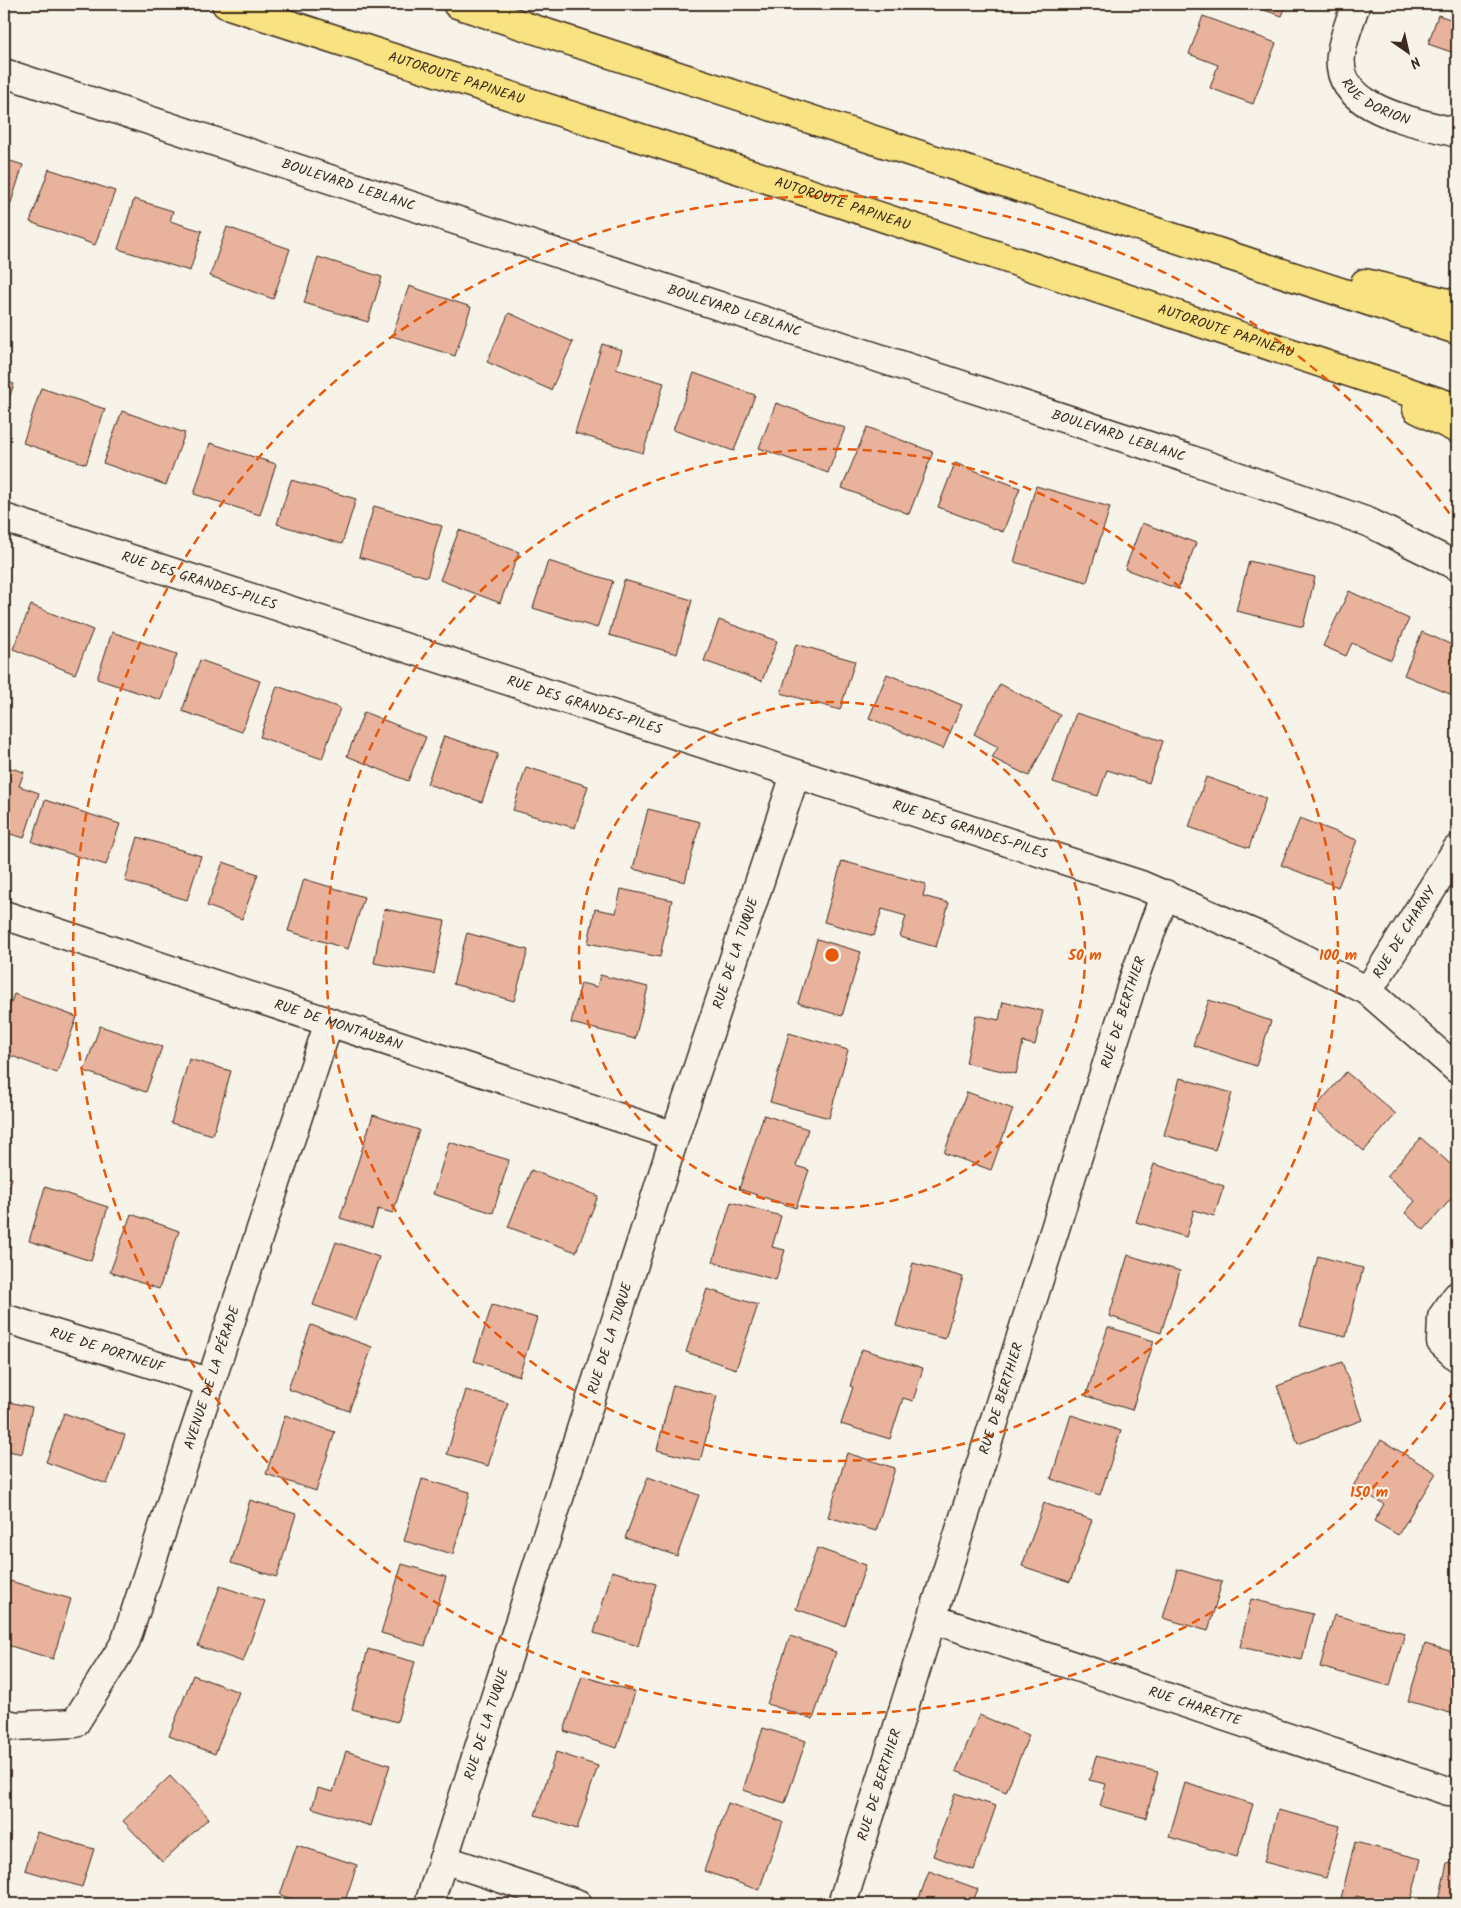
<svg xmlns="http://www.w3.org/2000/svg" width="1461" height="1908" font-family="Kalam,sans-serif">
	<rect width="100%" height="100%" fill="#f7f3e8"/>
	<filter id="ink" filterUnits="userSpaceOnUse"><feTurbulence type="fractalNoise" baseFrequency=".02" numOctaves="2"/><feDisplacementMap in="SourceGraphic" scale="10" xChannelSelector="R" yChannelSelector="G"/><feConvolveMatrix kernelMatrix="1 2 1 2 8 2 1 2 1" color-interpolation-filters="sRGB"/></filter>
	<g filter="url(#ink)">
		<path fill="#e8b29d" stroke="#3b2a1e" d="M1246 4H1287L1282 16Z
			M1457 8V54L1428 44 1438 15 1453 20Z
			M1203 16 1276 43 1253 104 1210 88 1218 65 1189 54Z
			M4 159 23 165 8 212 4 210Z
			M49 169 115 191 95 245 30 222Z
			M134 199 173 211 170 221 202 231 190 271 118 249Z
			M227 227 290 249 273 299 210 276Z
			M318 257 382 277 368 322 304 303Z
			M409 286 471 307 455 356 392 336Z
			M509 313 573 342 551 390 487 362Z
			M602 344 622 350 616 369 664 383 643 453 575 433Z
			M694 373 755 395 734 451 673 430Z
			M4 380 14 384 4 413Z
			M41 388 105 409 86 464 23 443Z
			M776 403 845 428 828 473 759 448Z
			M122 411 185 433 166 485 103 463Z
			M867 427 933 452 909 514 842 488Z
			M210 443 276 464 260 515 194 494Z
			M955 463 1020 488 1003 532 938 507Z
			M291 480 356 499 342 544 277 524Z
			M1036 486 1110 507 1087 582 1014 562Z
			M374 506 442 526 427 577 359 557Z
			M1142 523 1196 543 1178 589 1125 569Z
			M459 530 519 552 500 603 440 580Z
			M548 561 613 581 597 628 533 608Z
			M1249 561 1315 577 1303 627 1236 611Z
			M624 580 692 600 677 654 609 635Z
			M1349 591 1409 619 1391 660 1352 643 1346 656 1323 646Z
			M31 605 93 630 75 674 13 649Z
			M719 620 777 641 762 681 704 661Z
			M112 632 177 654 161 700 97 679Z
			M1422 632 1457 647V697L1404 675Z
			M796 644 855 661 840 710 781 693Z
			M200 660 260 681 242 732 182 711Z
			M887 674 962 705 943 749 869 718Z
			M1000 684 1060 715 1029 776 992 758 998 747 974 734Z
			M277 686 340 708 322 759 260 737Z
			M364 712 426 737 408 781 347 756Z
			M1076 713 1163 741 1149 783 1107 770 1098 796 1053 782Z
			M444 736 498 754 482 802 427 784Z
			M4 766 24 772 19 786 39 793 24 838 4 832Z
			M526 767 588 786 575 828 513 810Z
			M1206 777 1266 798 1249 848 1189 827Z
			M45 800 120 824 106 865 32 842Z
			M648 809 700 822 685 882 633 869Z
			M1300 818 1357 840 1338 887 1281 865Z
			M138 837 201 856 187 900 125 881Z
			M842 861 926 884 923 896 949 903 936 947 900 937 906 916 882 909 874 936 824 922Z
			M223 862 258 874 242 919 207 906Z
			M304 879 364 897 348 949 288 931Z
			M621 889 672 900 660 957 588 943 595 909 616 913Z
			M384 909 445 921 434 974 374 963Z
			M467 933 528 950 514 1001 453 984Z
			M817 939 861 952 842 1016 798 1003Z
			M600 975 648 987 635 1039 571 1023 581 983 597 987Z
			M14 994 77 1017 57 1073 4 1053V1023Z
			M1209 1000 1271 1021 1256 1066 1193 1045Z
			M1003 1002 1043 1011 1035 1045 1023 1042 1016 1074 966 1063 976 1015 999 1020Z
			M100 1026 162 1047 146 1092 84 1071Z
			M789 1033 848 1050 829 1118 770 1102Z
			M189 1059 231 1071 213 1135 171 1123Z
			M1346 1072 1396 1114 1364 1151 1314 1109Z
			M1180 1078 1232 1093 1215 1150 1164 1135Z
			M967 1092 1013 1109 991 1170 944 1153Z
			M373 1115 419 1130 393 1213 378 1209 372 1228 340 1218Z
			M764 1115 808 1129 796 1166 809 1170 796 1208 739 1189Z
			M1421 1138 1457 1170V1192L1424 1230 1405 1213 1415 1201 1387 1176Z
			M449 1142 509 1160 493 1213 433 1194Z
			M1154 1164 1224 1186 1214 1216 1194 1210 1186 1237 1136 1222Z
			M531 1170 598 1196 576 1252 508 1227Z
			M4 1175 12 1178 4 1202Z
			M45 1187 108 1207 91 1261 29 1241Z
			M731 1202 781 1216 772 1247 785 1250 776 1280 713 1262Z
			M131 1214 179 1231 159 1289 110 1272Z
			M336 1242 379 1257 356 1320 313 1305Z
			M1128 1255 1180 1271 1161 1333 1109 1316Z
			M1318 1256 1363 1268 1346 1337 1300 1326Z
			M913 1263 963 1277 945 1339 896 1326Z
			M707 1289 758 1305 736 1369 686 1352Z
			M492 1305 537 1318 519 1376 474 1361Z
			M311 1325 372 1347 349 1411 288 1389Z
			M1108 1327 1154 1341 1132 1410 1086 1396Z
			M862 1349 923 1368 913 1401 903 1398 890 1439 841 1424 853 1387 850 1386Z
			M1342 1362 1362 1420 1298 1444 1277 1386Z
			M673 1385 717 1396 700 1461 657 1450Z
			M466 1390 508 1403 488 1466 447 1454Z
			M4 1401 32 1407 22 1454 4 1450Z
			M64 1413 125 1435 107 1484 46 1462Z
			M285 1415 335 1432 316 1491 266 1474Z
			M1071 1415 1121 1431 1100 1495 1051 1479Z
			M1381 1440 1436 1473 1398 1535 1374 1521 1384 1504 1353 1486Z
			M847 1453 895 1468 876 1531 828 1517Z
			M648 1477 699 1495 677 1556 625 1538Z
			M422 1479 470 1492 453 1554 404 1541Z
			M250 1500 296 1514 277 1577 231 1563Z
			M1044 1503 1092 1520 1070 1582 1022 1566Z
			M817 1548 866 1565 845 1626 796 1609Z
			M402 1564 446 1577 425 1646 381 1633Z
			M1177 1569 1222 1582 1208 1631 1163 1618Z
			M612 1571 656 1584 638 1646 594 1633Z
			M10 1581 71 1599 53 1659 4 1644V1601Z
			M220 1586 265 1601 243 1662 198 1646Z
			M1251 1599 1313 1614 1302 1660 1240 1647Z
			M1334 1615 1405 1633 1390 1686 1320 1667Z
			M790 1636 836 1652 813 1719 767 1704Z
			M1425 1644 1457 1653V1715L1408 1701Z
			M368 1649 415 1662 397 1722 352 1709Z
			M193 1675 239 1692 215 1754 169 1736Z
			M582 1676 635 1692 617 1748 564 1731Z
			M979 1715 1029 1735 1006 1792 956 1771Z
			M763 1728 806 1741 785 1803 743 1790Z
			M346 1751 390 1765 371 1826 312 1808 318 1788 333 1792Z
			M556 1752 598 1766 577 1829 535 1815Z
			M1096 1756 1158 1772 1146 1818 1100 1806 1106 1784 1089 1780Z
			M170 1776 209 1818 162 1862 123 1821Z
			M1185 1783 1253 1804 1237 1857 1169 1837Z
			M955 1793 996 1806 974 1870 933 1856Z
			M728 1803 783 1822 759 1890 704 1871Z
			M1278 1810 1340 1826 1326 1878 1264 1862Z
			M37 1832 94 1849 82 1887 25 1870Z
			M1355 1842 1421 1859 1410 1904H1390L1356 1896 1355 1901 1341 1898Z
			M297 1845 357 1865 344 1904H307L280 1895Z
			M1447 1863 1457 1865V1904H1438Z
			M929 1871 978 1889 972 1904H917Z"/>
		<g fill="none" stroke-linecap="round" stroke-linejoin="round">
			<defs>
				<g id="street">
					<path id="s1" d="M1356 4C1350 21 1343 38 1341 55 1334 111 1419 122 1457 133"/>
					<path id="s2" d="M4 73 1186 458 1368 522 1457 566"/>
					<path id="s3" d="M4 518 1141 885 1259 936 1368 991 1457 1069"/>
					<path id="s4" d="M4 915 675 1136"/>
					<path id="s5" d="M1368 991 1457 849"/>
					<path d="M1457 1296 1442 1317 1441 1342 1457 1357"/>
					<path id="s6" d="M4 1318 209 1382"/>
					<path id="s7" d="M933 1619 1448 1791H1457"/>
					<path id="s8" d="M4 1723 16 1726 75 1723 125 1643 329 1022"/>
					<path d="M443 1859 578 1904"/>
					<path id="s9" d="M429 1904 675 1136 795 775"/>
					<path id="s10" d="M842 1904 1135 975 1165 894"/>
				</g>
				<g id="highway">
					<path id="s11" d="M226 4 749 173 1457 408"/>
					<path d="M457 4 1457 330"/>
					<path d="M1365 283 1457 305"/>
					<path d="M1417 409 1457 429"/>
				</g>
			</defs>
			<use href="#street" stroke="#3b2a1e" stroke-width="31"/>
			<use href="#highway" stroke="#3b2a1e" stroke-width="31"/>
			<use href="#street" stroke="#f7f3e8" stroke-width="28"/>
			<use href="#highway" stroke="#f8e281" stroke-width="28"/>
		</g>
	</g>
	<g fill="none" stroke="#e8590c" stroke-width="2.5" stroke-dasharray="9 6">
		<circle cx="832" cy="955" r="253"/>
		<circle cx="832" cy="955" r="506"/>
		<path d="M1454 1390A759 759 0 1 1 1454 520"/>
	</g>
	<g text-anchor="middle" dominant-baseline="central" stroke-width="4.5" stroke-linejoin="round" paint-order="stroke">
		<g font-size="14" fill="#3b2a1e" stroke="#f7f3e8">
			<text stroke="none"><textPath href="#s11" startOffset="242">AUTOROUTE PAPINEAU</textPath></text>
			<text stroke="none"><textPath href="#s1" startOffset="118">RUE DORION</textPath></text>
			<text stroke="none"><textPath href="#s2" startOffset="362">BOULEVARD LEBLANC</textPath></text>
			<text stroke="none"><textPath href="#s11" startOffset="648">AUTOROUTE PAPINEAU</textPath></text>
			<text stroke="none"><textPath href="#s2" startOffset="768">BOULEVARD LEBLANC</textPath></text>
			<text stroke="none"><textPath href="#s11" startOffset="1052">AUTOROUTE PAPINEAU</textPath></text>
			<text stroke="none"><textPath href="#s2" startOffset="1172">BOULEVARD LEBLANC</textPath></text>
			<text stroke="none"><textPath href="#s3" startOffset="205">RUE DES GRANDES-PILES</textPath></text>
			<text stroke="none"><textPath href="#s3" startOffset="610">RUE DES GRANDES-PILES</textPath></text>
			<text stroke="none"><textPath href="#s3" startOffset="1015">RUE DES GRANDES-PILES</textPath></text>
			<text stroke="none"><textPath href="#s5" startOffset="69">RUE DE CHARNY</textPath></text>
			<text stroke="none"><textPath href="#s9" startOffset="999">RUE DE LA TUQUE</textPath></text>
			<text stroke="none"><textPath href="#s10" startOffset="935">RUE DE BERTHIER</textPath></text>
			<text stroke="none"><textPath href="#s4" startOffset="352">RUE DE MONTAUBAN</textPath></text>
			<text stroke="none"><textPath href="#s9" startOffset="594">RUE DE LA TUQUE</textPath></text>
			<text stroke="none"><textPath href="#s6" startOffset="108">RUE DE PORTNEUF</textPath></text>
			<text stroke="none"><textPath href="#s8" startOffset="445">AVENUE DE LA PÉRADE</textPath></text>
			<text stroke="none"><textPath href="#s10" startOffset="530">RUE DE BERTHIER</textPath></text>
			<text stroke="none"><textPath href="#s7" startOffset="276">RUE CHARETTE</textPath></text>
			<text stroke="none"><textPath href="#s9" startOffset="189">RUE DE LA TUQUE</textPath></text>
			<text stroke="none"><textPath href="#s10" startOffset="125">RUE DE BERTHIER</textPath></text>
		</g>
	</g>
	<circle cx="832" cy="955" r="8" fill="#e8590c" stroke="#f7f3e8" stroke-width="2.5"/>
	<g font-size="15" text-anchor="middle" font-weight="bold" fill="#e8590c" stroke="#f7f3e8" stroke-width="4.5" stroke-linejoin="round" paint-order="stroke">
		<text x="1085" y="960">50 m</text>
		<text x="1338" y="960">100 m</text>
		<text x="1369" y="1497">150 m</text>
	</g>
	<rect width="1461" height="1908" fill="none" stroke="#f7f3e8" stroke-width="20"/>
	<rect x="10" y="10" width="1441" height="1888" fill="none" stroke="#3b2a1e" stroke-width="2" filter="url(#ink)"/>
	<g transform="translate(1408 52) rotate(146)" stroke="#f7f3e8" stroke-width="4" paint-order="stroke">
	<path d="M0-4L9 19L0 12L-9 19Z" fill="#3b2a1e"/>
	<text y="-8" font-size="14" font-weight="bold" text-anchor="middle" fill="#3b2a1e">N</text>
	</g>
</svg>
